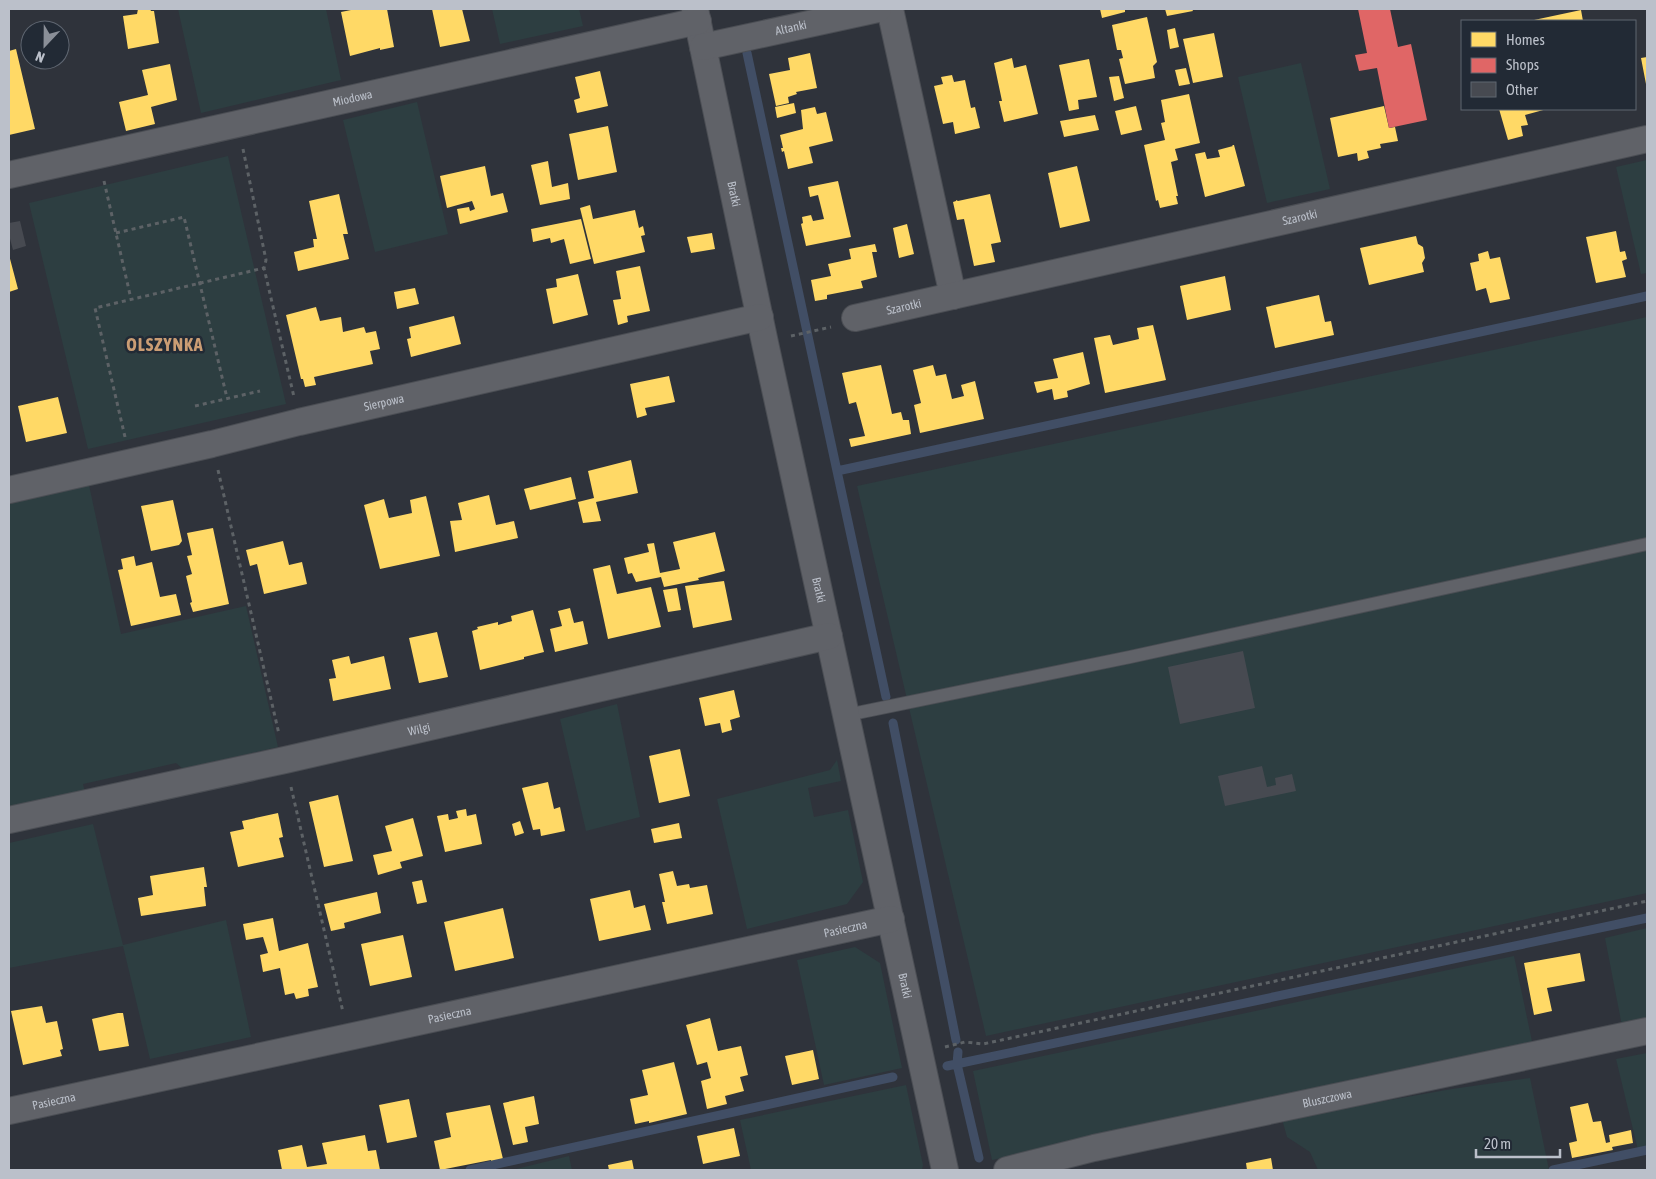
<svg xmlns="http://www.w3.org/2000/svg" width="1656" height="1179" font-family="'Asap Condensed',sans-serif">
	<rect width="100%" height="100%" fill="#2f333b"/>
	<path fill="#2d3e41" d="M178 9H326L341 80 201 113Z
		M492 9H579L583 26 500 44Z
		M1301 63 1330 189 1267 203 1238 77Z
		M417 102 448 234 375 252 343 120Z
		M228 156 286 404 88 449 29 203Z
		M1647 160V273L1641 274 1616 167Z
		M1647 317V893L986 1036 857 486Z
		M89 485 121 634 246 606 278 747 183 769 176 763 83 784 85 793 9 808V504Z
		M617 704 640 817 586 831 560 719Z
		M837 760 841 781 808 788 814 817 848 810 863 882 847 904 747 929 717 799 830 770Z
		M93 824 123 945 226 920 251 1037 150 1059 123 946 9 968V843Z
		M1647 928V1020L1622 1026 1605 938Z
		M855 947 880 963 902 1068 824 1085 797 960Z
		M1514 956 1533 1046 992 1160 973 1071Z
		M1647 1053V1148L1638 1150 1616 1059Z
		M1530 1078 1549 1170H1318L1310 1152 1287 1137 1282 1119 1452 1089Z
		M906 1085 923 1165 922 1170H751L740 1120Z
		M569 1156 572 1170H512Z"/>
	<path fill="#ffd966" d="M138 9H150L151 11H154L159 43 128 49 123 16 137 14Z
		M356 9H387L394 47 380 50V48L350 56 341 12Z
		M432 9H462L470 41 440 47Z
		M1100 9H1125V12L1102 18Z
		M1165 9H1192L1193 11 1167 16Z
		M1581 10 1583 21H1534V20Z
		M1147 17 1157 62 1153 66 1155 78 1125 84 1119 59 1123 58 1121 50H1117L1112 25Z
		M1175 28 1179 47 1170 49 1167 30Z
		M1214 33 1223 77 1193 83 1183 39Z
		M16 49 35 129 9 135V51Z
		M810 53 817 88 796 92 797 94 788 97 789 103 776 106 769 74 790 70 788 58Z
		M1647 57V84H1646L1641 58Z
		M1012 58 1014 68 1026 65 1038 114 1004 122 999 101H1002L994 63Z
		M1089 59 1097 97 1078 100 1079 109 1069 111 1059 65Z
		M170 64 177 100 151 107 155 124 126 131 119 102 148 95 142 70Z
		M1186 68 1190 84 1179 86 1175 70Z
		M600 71 608 106 577 113 574 100 580 98 575 77Z
		M952 75 954 82 965 80 971 108 975 107 980 128 955 134 953 122 943 124 934 86 943 84 941 77Z
		M1119 76 1124 98 1114 101 1109 77Z
		M1189 94 1200 143 1175 149 1178 160 1171 162 1178 196H1176L1178 204 1160 208 1158 200 1156 201 1144 145 1165 140 1161 123 1165 122 1161 100Z
		M794 103 796 113 777 118 775 107Z
		M1136 106 1142 130 1121 135 1115 111Z
		M1384 106 1389 128 1395 127 1398 141 1380 144 1381 148 1367 151 1369 158 1358 161 1357 153 1338 157 1330 118Z
		M815 107 817 114 826 112 833 141 809 147 813 163 788 169 784 151 782 152 781 148H783L780 135 803 129 801 110Z
		M1499 109H1547L1525 115 1528 125 1521 126 1523 136 1508 140Z
		M1095 115 1099 130 1064 137 1060 121Z
		M608 126 617 172 578 180 569 134Z
		M1232 145H1234L1245 186 1205 197 1195 154 1205 152 1207 159 1220 157 1218 150 1233 146Z
		M548 161 552 187 568 183 570 199 540 205 531 165Z
		M485 166 491 196 503 193 508 212 460 224 457 209 469 207 470 211 475 209 472 201 447 208 440 176Z
		M1077 166 1090 221 1060 228 1048 173Z
		M838 181 851 237 806 246 801 224 803 223 802 217 811 215 813 221 824 219 818 195 810 197 808 187Z
		M339 194 348 234H343L349 259 298 271 294 252 314 247 313 239H317L309 201Z
		M990 194 1001 242 991 244 995 262 974 266 964 219 957 220 953 202 956 201V200L958 201Z
		M590 205 593 219 635 210 639 228 643 226 645 235 641 236 645 252 594 264 580 208Z
		M581 219 591 259 570 264 564 239 551 243 550 238 533 242 531 229Z
		M907 224 914 254 899 258 893 228Z
		M1616 231 1620 252 1625 251 1627 259 1622 261 1626 277 1596 283 1586 237Z
		M712 233 715 249 691 253 687 237Z
		M1416 236 1418 244 1423 247 1425 258 1422 263 1424 272 1369 285 1360 248Z
		M875 244 877 252H872L877 277 861 281 863 288 827 295V299L815 301 811 280 831 276 828 264 851 259 849 249Z
		M1488 251 1490 259 1500 257 1510 299 1490 303 1486 288 1476 291 1470 263 1479 261 1478 254Z
		M9 255 18 289 9 292Z
		M640 266 650 311 627 316 628 322 618 325 613 300 621 299 616 271Z
		M578 274 588 315 553 324 546 289 557 287 556 279Z
		M1225 276 1231 310 1187 320 1180 286Z
		M415 288 419 304 397 309 394 292Z
		M1319 295 1325 322 1331 321 1334 335 1275 348 1266 307Z
		M316 307 320 321 341 317 343 332 364 327 366 333 376 331 380 349 370 351 373 364 314 377 316 385 305 387 303 379H301L286 315Z
		M454 316 461 344 411 357 407 339 411 338 409 327Z
		M1153 325 1166 380 1105 393 1094 338 1110 335 1113 345 1139 339 1137 328Z
		M1083 352 1090 384 1067 391 1068 397 1054 400 1052 389 1037 393 1034 382 1058 378 1053 359Z
		M881 365 892 414 901 412 903 420H909L911 434 851 447 849 439 865 436 856 402 849 404 842 373Z
		M933 365 936 376 946 374 952 399 964 396 961 385 975 381 984 419 920 433 914 405 921 403 913 370Z
		M669 376 675 402 645 408 647 415 637 418 630 384Z
		M58 397 67 433 26 442 18 406Z
		M631 460 638 493 596 502 601 521 583 523 578 502 594 498 588 471Z
		M571 477 576 499 530 510 524 489Z
		M489 495 496 525 514 521 518 538 455 552 450 521 462 520 458 503Z
		M426 496 440 556 380 569 364 505 384 499 389 518 412 513 410 500Z
		M173 500 182 541 179 545 151 551 141 506Z
		M213 528 229 604 193 612 190 603 192 602 186 576 192 574 187 556 192 555 187 533Z
		M715 532 725 571 698 578 699 580 664 587 661 577 636 582 632 573 628 574 624 558 649 552 647 544 654 543 660 573 680 569 673 542Z
		M283 541 289 565 302 562 307 584 264 594 257 564 250 566 246 550Z
		M134 556 136 566 152 562 160 597 176 594 181 615 131 626 118 570 123 569 121 559Z
		M610 565 617 594 651 587 661 627 608 639 593 569Z
		M724 581 732 620 693 628 685 586Z
		M677 588 681 610 668 612 663 590Z
		M570 608 574 623 583 621 588 644 555 652 550 629 562 626 558 611Z
		M533 610 544 652 524 657V659L480 670 472 631 478 629 477 627 498 622V625L512 621 511 616Z
		M437 632 448 677 419 683 409 638Z
		M349 656 351 664 384 656 391 689 333 701 329 679 336 678 332 660Z
		M734 690 740 717 730 720 732 730 722 733 720 723 705 726 699 698Z
		M680 749 690 796 659 803 649 756Z
		M548 782 554 809 560 807 565 831 541 836 540 829 533 830 522 788Z
		M338 795 353 861 324 867 309 802Z
		M466 809 467 816 476 814 482 844 445 852 437 816 448 814 449 820 458 818 456 811Z
		M278 813 283 837 279 838 284 857 238 867 230 832 244 829 242 821Z
		M413 818 423 856 400 862 402 868 378 875 373 855 392 851 385 826Z
		M520 821 524 833 515 836 512 824Z
		M679 823 682 838 654 843 651 829Z
		M204 867 207 887H204L206 906 141 916 138 898 153 895 150 876Z
		M673 871 677 886 689 884 690 888 707 885 713 914 667 924 662 902H665L659 874Z
		M422 880 427 902 417 904 412 882Z
		M630 890 634 908 645 905 651 930 599 941 590 899Z
		M377 892 381 913 344 923 345 928 331 931 324 904Z
		M503 908 514 958 455 971 444 922Z
		M273 918 279 951 308 943 318 987 308 989 309 996 296 999 294 993 285 995 280 968 263 972 260 955 268 953 263 937 246 940 243 924Z
		M403 935 412 977 370 986 361 944Z
		M1580 953 1585 981 1547 988 1552 1011 1534 1015 1524 963Z
		M42 1006 46 1023 57 1021 63 1049 60 1050 62 1056 23 1065 11 1011Z
		M118 1013H123L129 1046 99 1051 92 1019Z
		M710 1018 718 1051 741 1046 748 1075 740 1077 744 1091 725 1096 727 1104 707 1109 701 1081 711 1078 707 1062 697 1065 686 1025Z
		M813 1050 819 1079 792 1085 785 1056Z
		M674 1062 687 1114 649 1123V1121L635 1124 630 1099 648 1095 642 1070Z
		M534 1096 539 1124 525 1127 528 1142 513 1145 503 1103Z
		M409 1099 417 1137 387 1143 379 1105Z
		M1588 1103 1593 1122 1601 1121 1606 1143 1610 1142 1609 1135 1631 1130 1633 1143 1612 1147 1613 1150 1572 1158 1569 1143 1577 1141 1570 1107Z
		M490 1105 503 1159 491 1162V1160L440 1170 434 1141 451 1137 446 1113Z
		M734 1128 740 1156 703 1164 697 1136Z
		M365 1135 368 1151 376 1150 380 1170H282L278 1150 302 1145 307 1167 327 1164 322 1143Z
		M1271 1158 1273 1170H1247L1246 1163Z
		M632 1160 634 1170H609L608 1165Z"/>
	<path fill="#e06666" d="M1358 9H1390L1398 47 1411 44 1427 120 1389 128 1377 68 1359 71 1355 55 1367 53Z"/>
	<g fill="none" stroke-linecap="round" stroke-linejoin="round">
		<path stroke="#414e65" stroke-width="9" d="M747 53 837 471
			M886 697 837 471 1647 296
			M893 723 956 1040
			M958 1052 957 1064 979 1158
			M947 1066 1647 918
			M470 1170 893 1077
			M1553 1170 1647 1150"/>
	</g>
	<path fill="#474a51" d="M20 221 26 246 13 250 9 235V223Z
		M1243 651 1255 708 1180 724 1168 667Z
		M1262 766 1267 787 1276 785 1275 778 1292 774 1296 791 1225 806 1218 776Z"/>
	<g fill="none" stroke-linecap="round" stroke-linejoin="round">
		<defs>
			<path id="service" d="M847 715 1130 657 1647 544"/>
			<g id="minor">
				<path id="s1" d="M695 9 765 343 945 1170"/>
				<path d="M890 9 953 296"/>
				<path id="s2" d="M703 47 878 9"/>
				<path id="s3" d="M9 175 698 21"/>
				<path id="s4" d="M855 318 1647 139"/>
				<path id="s5" d="M9 490 212 444 299 422 760 317"/>
				<path id="s6" d="M9 820 285 760 829 636"/>
				<path id="s7" d="M9 1111 891 919"/>
				<path id="s8" d="M1007 1170 1094 1148 1647 1031"/>
			</g>
		</defs>
		<use href="#service" stroke="#4b4e54" stroke-width="14"/>
		<use href="#minor" stroke="#4b4e54" stroke-width="28"/>
		<path stroke="#5d6266" stroke-width="3" stroke-dasharray="4 4" stroke-linecap="butt" d="M243 149 266 260 264 268 294 397
			M104 181 131 299
			M116 233 184 217 227 398
			M791 336 831 327
			M195 406 260 391
			M125 437 95 308 264 268
			M218 470 279 734
			M291 787 343 1012
			M945 1047 965 1042 983 1044 1647 901"/>
		<use href="#service" stroke="#606268" stroke-width="12"/>
		<use href="#minor" stroke="#606268" stroke-width="26"/>
	</g>
	<g text-anchor="middle" dominant-baseline="central" stroke-width="5" stroke-linejoin="round" paint-order="stroke">
		<g font-size="12" fill="#bbc0ca" stroke="#222a35">
			<text stroke="none"><textPath href="#s2" startOffset="90">Altanki</textPath></text>
			<text stroke="none"><textPath href="#s3" startOffset="352">Miodowa</textPath></text>
			<text stroke="none"><textPath href="#s1" startOffset="189">Bratki</textPath></text>
			<text stroke="none"><textPath href="#s4" startOffset="456">Szarotki</textPath></text>
			<text stroke="none"><textPath href="#s4" startOffset="50">Szarotki</textPath></text>
			<text stroke="none"><textPath href="#s5" startOffset="385">Sierpowa</textPath></text>
			<text stroke="none"><textPath href="#s1" startOffset="594">Bratki</textPath></text>
			<text stroke="none"><textPath href="#s6" startOffset="420">Wilgi</textPath></text>
			<text stroke="none"><textPath href="#s7" startOffset="856">Pasieczna</textPath></text>
			<text stroke="none"><textPath href="#s1" startOffset="999">Bratki</textPath></text>
			<text stroke="none"><textPath href="#s7" startOffset="451">Pasieczna</textPath></text>
			<text stroke="none"><textPath href="#s8" startOffset="328">Bluszczowa</textPath></text>
			<text stroke="none"><textPath href="#s7" startOffset="46">Pasieczna</textPath></text>
		</g>
		<g font-size="18" font-weight="bold" letter-spacing="1" fill="#cb9d74" stroke="#222a35">
			<text x="165" y="344">OLSZYNKA</text>
		</g>
	</g>
	<rect width="1656" height="1179" fill="none" stroke="#bbc0ca" stroke-width="20"/>
	<rect x="1461" y="20" width="175" height="90" fill="#222a35" stroke="#5f6671"/>
	<rect x="1471" y="32" width="25" height="15" fill="#ffd966" stroke="#5f6671"/>
	<text x="1506" y="45" font-size="15" fill="#bbc0ca">Homes</text>
	<rect x="1471" y="58" width="25" height="15" fill="#e06666" stroke="#5f6671"/>
	<text x="1506" y="70" font-size="15" fill="#bbc0ca">Shops</text>
	<rect x="1471" y="82" width="25" height="15" fill="#474a51" stroke="#5f6671"/>
	<text x="1506" y="95" font-size="15" fill="#bbc0ca">Other</text>
	<g transform="translate(45 45) rotate(202)"><circle r="24" fill="#222a35" stroke="#5f6671"/>
	<path d="M0-4L9 19L0 12L-9 19Z" fill="#8a8f98"/>
	<text y="-8" font-size="14" font-weight="bold" text-anchor="middle" fill="#bbc0ca">N</text>
	</g>
	<path d="M1476 1149v8h84v-8" fill="none" stroke="#bbc0ca" stroke-width="2.5"/>
	<text x="1484" y="1149" font-size="15" fill="#bbc0ca" stroke="#222a35" stroke-width="4" paint-order="stroke">20 m</text>
</svg>
